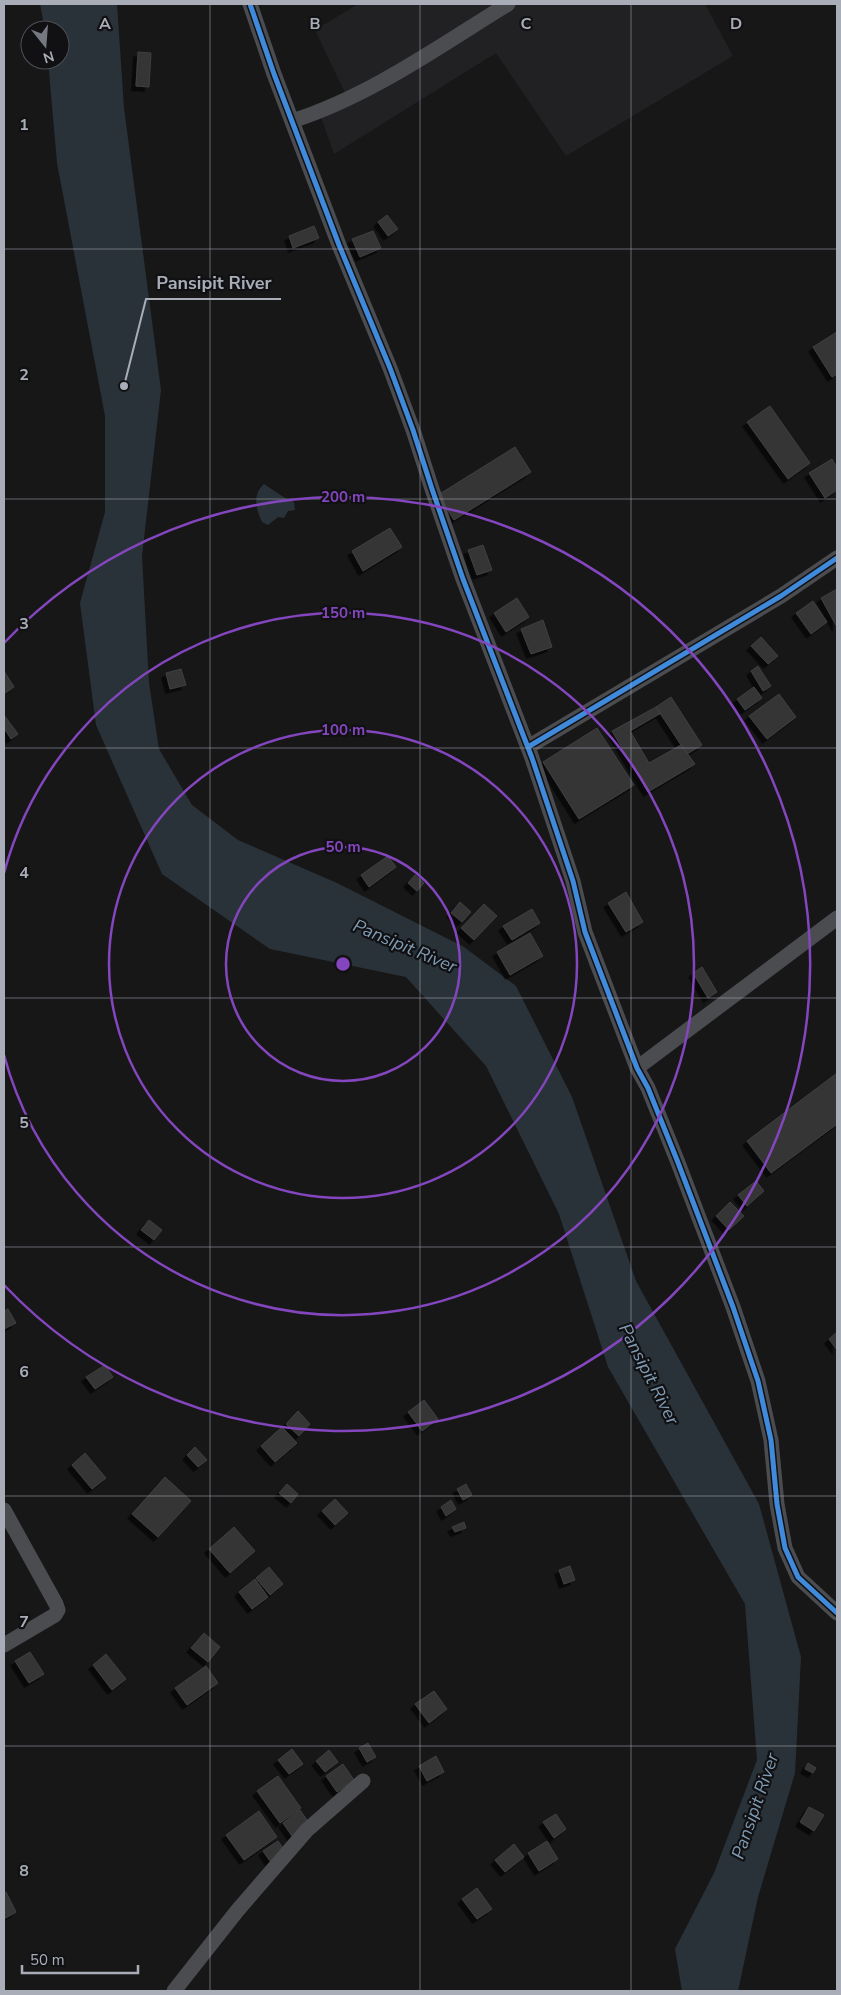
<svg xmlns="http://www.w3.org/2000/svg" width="841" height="1995" font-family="'Nunito Sans',sans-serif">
	<defs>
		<filter id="shadow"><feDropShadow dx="-4.5" dy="4.5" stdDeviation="0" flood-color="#0009"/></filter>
	</defs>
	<rect width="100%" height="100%" fill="#171717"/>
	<path fill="#212123" d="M358 4H705L733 56 566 156 496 53 334 154 317 106 345 93 315 30Z"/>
	<path fill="#2a3239" d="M40 4H117L124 108 161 390 142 556 149 683 159 749 192 805 238 840 337 883 464 947 516 986 572 1097 636 1281 759 1504 801 1657 795 1773 758 1897 738 1991H682L675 1949 714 1873 757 1760 745 1604 608 1367 559 1214 486 1066 406 977 270 949 162 874 96 725 80 603 105 512V416L57 163 48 60H60V30H45Z
		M264 484 285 498 294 502 295 510 288 511 284 518 278 517 268 525 262 522C256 509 252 495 264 484Z"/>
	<path fill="#353536" stroke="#3f4043" filter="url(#shadow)" d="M138 52 151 53 149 87 136 86Z
		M387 215 398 229 388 236 378 222Z
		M314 226 319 238 293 248 289 236Z
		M373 231 381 248 360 257 352 239Z
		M837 332V374L832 377 813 347Z
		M770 406 810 463 788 479 747 422Z
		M515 447 531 472 454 520 438 495Z
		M832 459 837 468V490L825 498 809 473Z
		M390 528 402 547 363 571 352 551Z
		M483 545 492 570 477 575 468 550Z
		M837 589V627L821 598Z
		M517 598 529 617 506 632 494 613Z
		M813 601 827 622 811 634 796 613Z
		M543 620 552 647 531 654 521 629Z
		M761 637 778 656 768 664 751 646Z
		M758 666 771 686 763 691 751 671Z
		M181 669 186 685 170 689 166 673Z
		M4 671 14 687 4 694Z
		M754 687 762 698 745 710 737 699Z
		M779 694 796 717 767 739 749 716Z
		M671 697 702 745 687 754 656 707Z
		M656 707 661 713 630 731 649 763 681 745 695 764 648 792 612 731Z
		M4 715 18 734 11 739 4 728Z
		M597 728 634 785 579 819 543 762Z
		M388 856 396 867 369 887 361 875Z
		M415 875 424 883 417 891 408 883Z
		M626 892 643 922 626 932 608 903Z
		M460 902 471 912 462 922 451 913Z
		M484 904 497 916 474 940 461 928Z
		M532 909 540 923 512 940 503 926Z
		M530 933 543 956 510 975 497 952Z
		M702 967 717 992 708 998 693 973Z
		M837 1073V1124L771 1173 747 1141Z
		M756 1181 764 1191 747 1206 738 1195Z
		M730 1202 744 1216 729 1230 716 1216Z
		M149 1220 162 1230 154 1240 141 1230Z
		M8 1309 16 1323 4 1329V1311Z
		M837 1332V1350L829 1339Z
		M105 1365 113 1377 95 1389 86 1377Z
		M424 1400 438 1419 422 1431 408 1412Z
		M298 1411 310 1424 299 1436 286 1424Z
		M282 1427 297 1443 275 1462 261 1446Z
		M195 1447 207 1460 198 1467 187 1455Z
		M85 1453 106 1478 92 1489 72 1465Z
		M165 1477 191 1501 158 1537 132 1514Z
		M287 1484 298 1494 291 1503 279 1493Z
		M466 1484 472 1495 463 1500 457 1489Z
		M335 1499 348 1513 335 1525 322 1511Z
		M451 1500 456 1509 446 1516 441 1507Z
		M464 1522 466 1528 455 1532 452 1527Z
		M234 1527 255 1551 230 1573 209 1549Z
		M570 1566 575 1580 564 1584 559 1570Z
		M269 1567 283 1584 270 1595 256 1578Z
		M255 1579 268 1597 252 1609 239 1592Z
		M204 1633 220 1647 208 1662 191 1648Z
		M30 1652 44 1674 29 1683 15 1661Z
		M106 1654 126 1679 112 1690 93 1665Z
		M206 1666 218 1683 187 1705 175 1688Z
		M434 1691 447 1709 429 1723 415 1704Z
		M368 1743 376 1757 367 1762 359 1748Z
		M292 1749 303 1764 289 1774 278 1760Z
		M329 1750 338 1762 325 1772 316 1761Z
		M436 1756 444 1772 427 1781 419 1766Z
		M808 1763 816 1768 813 1773 805 1769Z
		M343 1764 354 1780 337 1792 326 1776Z
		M278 1776 301 1808 280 1823 257 1791Z
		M809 1807 824 1815 814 1831 800 1822Z
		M300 1810 309 1823 292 1836 283 1823Z
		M259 1811 277 1837 244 1860 226 1835Z
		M556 1814 566 1829 554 1838 543 1822Z
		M278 1841 285 1851 270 1861 263 1851Z
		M547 1841 558 1859 539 1871 528 1853Z
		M514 1844 524 1857 505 1872 495 1860Z
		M477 1888 492 1909 477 1919 462 1899Z
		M6 1892 16 1912 4 1919V1893Z"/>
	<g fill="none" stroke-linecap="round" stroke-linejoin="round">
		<path stroke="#4b4c50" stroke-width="15" d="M250 4 274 74 339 245 390 368 413 430 432 489 463 579 532 758 573 881 585 932 637 1068 648 1088 677 1160 733 1307 758 1381 771 1440 777 1504 785 1548 798 1577 837 1613
			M292 121C370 96 438 47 508 4
			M528 747 781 596 837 558
			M637 1068 837 918
			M4 1510 56 1604 58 1610 55 1615 4 1645
			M174 1991 237 1911 307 1830 363 1781"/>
		<defs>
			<path id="cycleway" d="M250 4 274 74 339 245 390 368 413 430 432 489 463 579 532 758 573 881 585 932 637 1068 648 1088 677 1160 733 1307 758 1381 771 1440 777 1504 785 1548 798 1577 837 1613
				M528 747 781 596 837 558"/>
		</defs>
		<use href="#cycleway" stroke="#111113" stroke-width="8"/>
		<use href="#cycleway" stroke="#408adc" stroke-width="5"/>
	</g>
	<path fill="none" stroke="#a8adb8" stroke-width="1" stroke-opacity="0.55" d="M210 4V1991M420 4V1991M631 4V1991M4 249H837M4 499H837M4 748H837M4 998H837M4 1247H837M4 1496H837M4 1746H837"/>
	<g fill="none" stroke="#8446be" stroke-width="2.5">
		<circle cx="343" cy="964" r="117"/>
		<circle cx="343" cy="964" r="234"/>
		<path d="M4 873A351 351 0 1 1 4 1055"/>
		<path d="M4 643A467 467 0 1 1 4 1285"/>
	</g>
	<g text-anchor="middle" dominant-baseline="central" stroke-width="4.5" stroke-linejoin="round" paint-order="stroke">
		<g font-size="18" font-style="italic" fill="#7f9bb3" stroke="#111113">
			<text transform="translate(405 946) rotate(23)">Pansipit River</text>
			<text transform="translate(649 1374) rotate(63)">Pansipit River</text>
			<text transform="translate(755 1806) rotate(-71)">Pansipit River</text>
		</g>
	</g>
	<g font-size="16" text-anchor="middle" font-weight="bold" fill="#a8adb8" stroke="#111113" stroke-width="4.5" stroke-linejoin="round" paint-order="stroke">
		<text x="105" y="29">A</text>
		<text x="315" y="29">B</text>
		<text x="526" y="29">C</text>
		<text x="736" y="29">D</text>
		<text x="24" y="130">1</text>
		<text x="24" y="380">2</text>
		<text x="24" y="629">3</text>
		<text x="24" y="878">4</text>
		<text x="24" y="1128">5</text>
		<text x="24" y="1377">6</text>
		<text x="24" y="1627">7</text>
		<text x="24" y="1876">8</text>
	</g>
	<circle cx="343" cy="964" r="8" fill="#8446be" stroke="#111113" stroke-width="2.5"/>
	<g font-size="15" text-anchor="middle" font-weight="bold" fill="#8446be" stroke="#111113" stroke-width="4.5" stroke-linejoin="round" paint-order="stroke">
		<text x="343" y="502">200 m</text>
		<text x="343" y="618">150 m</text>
		<text x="343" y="735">100 m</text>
		<text x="343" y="852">50 m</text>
	</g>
	<path fill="none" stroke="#a8adb8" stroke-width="2" d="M124 386L146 299H281"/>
	<circle fill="#a8adb8" stroke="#111113" stroke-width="2" cx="124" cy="386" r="5"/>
	<g font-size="18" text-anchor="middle" font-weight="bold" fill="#a8adb8" stroke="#111113" stroke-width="4.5" stroke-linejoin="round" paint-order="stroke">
		<text x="214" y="289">Pansipit River</text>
	</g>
	<rect width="841" height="1995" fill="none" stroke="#a8adb8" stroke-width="10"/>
	<g transform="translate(45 45) rotate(163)"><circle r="24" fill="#111113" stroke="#4d4f55"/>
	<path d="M0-4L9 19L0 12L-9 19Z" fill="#757880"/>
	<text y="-8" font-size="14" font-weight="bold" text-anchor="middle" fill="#a8adb8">N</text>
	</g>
	<path d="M22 1965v8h116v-8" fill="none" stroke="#a8adb8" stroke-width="2.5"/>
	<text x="30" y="1965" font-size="15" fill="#a8adb8" stroke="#111113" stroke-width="4" paint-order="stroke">50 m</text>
</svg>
